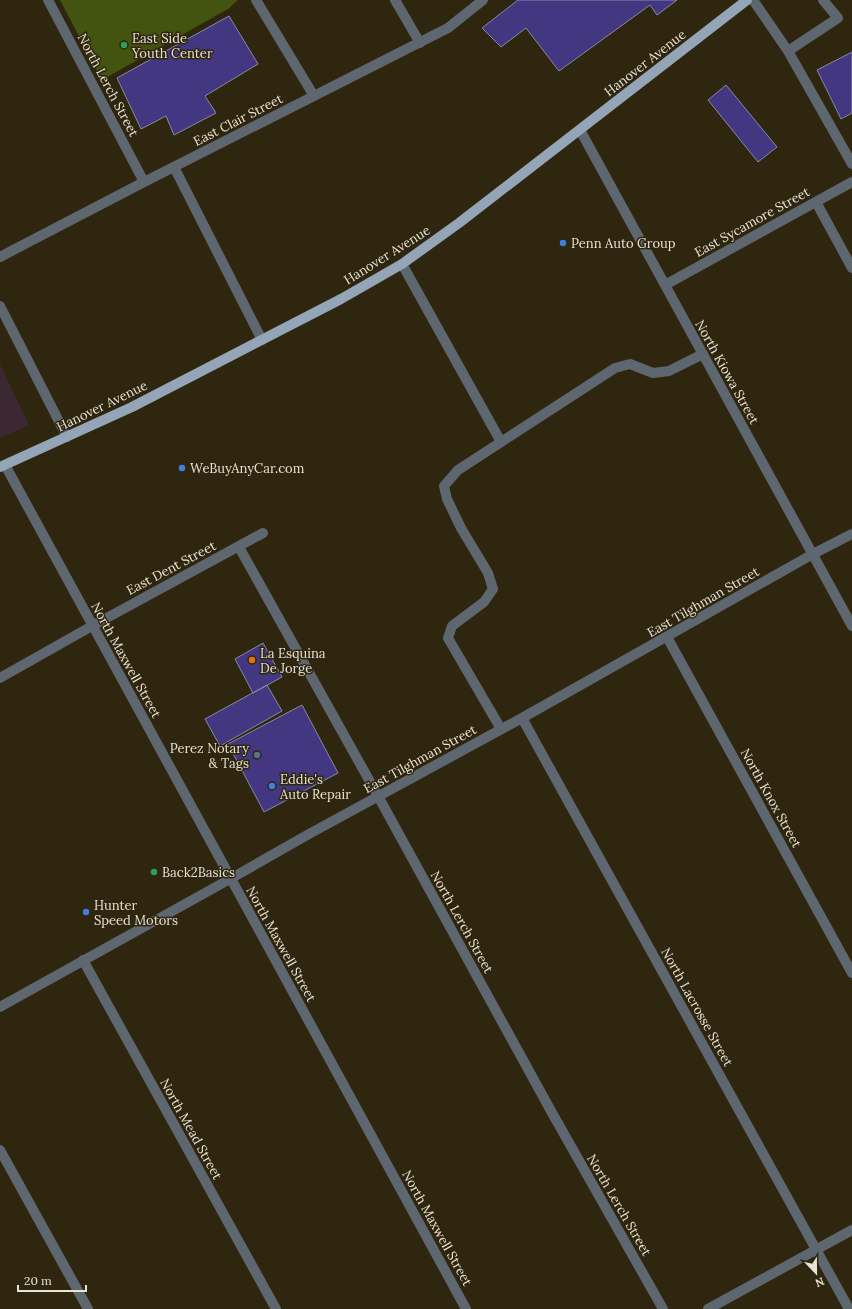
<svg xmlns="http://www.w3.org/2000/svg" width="852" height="1309" font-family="Lora,serif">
	<rect width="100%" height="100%" fill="#2f260f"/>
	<path fill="#3b2830" d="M0 364 29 425 0 438Z"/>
	<path fill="#435310" d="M60 0H238L228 9 102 80Z"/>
	<path fill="#423780" stroke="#8a89a3" d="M518 0H677L657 15 650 5 559 71 526 28 501 47 482 28Z
		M229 16 258 64 205 96 216 113 174 135 166 116 141 129 117 78Z
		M852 52V113L841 119 817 70Z
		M726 85 777 147 758 162 708 100Z
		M263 643 282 677 253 693 235 659Z
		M267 685 282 711 220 746 205 719Z
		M302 705 338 773 264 812 228 744Z"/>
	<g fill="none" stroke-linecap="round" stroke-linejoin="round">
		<path stroke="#5e666f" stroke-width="10" d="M256 0 314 96
			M395 0 420 43
			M753 0 788 51
			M823 0 838 18 788 51 852 164
			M174 167 262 340
			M816 202 852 268
			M402 264 501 442
			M239 547 378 796 551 1111 663 1309
			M667 637 852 973
			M0 678 92 626 263 533
			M501 729 448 638 452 626 484 602 493 589 488 573 461 528 447 499 444 486 458 470 615 368 630 364 653 373 669 371 703 354
			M83 960 276 1309"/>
		<path stroke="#5e666f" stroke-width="10" d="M48 0 144 182
			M580 130 852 626
			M0 257 144 182 448 28 483 0
			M665 285 852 182
			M0 306 67 437
			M5 465 466 1309
			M522 718 849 1309
			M0 1007 230 879 309 834 522 718 813 554 852 534
			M0 1150 88 1309
			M708 1309 852 1230"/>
		<path stroke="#94a5b7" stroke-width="10" d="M0 467 132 407 341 299 402 264 459 223 747 0"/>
	</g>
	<g fill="#2e9e5b" stroke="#2f260f" stroke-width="1.5">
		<circle cx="124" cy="45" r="4"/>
		<circle cx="154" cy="872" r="4"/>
	</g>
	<g fill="#3f7fe0" stroke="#2f260f" stroke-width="1.5">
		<circle cx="563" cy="243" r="4"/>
		<circle cx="182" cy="468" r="4"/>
		<circle cx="272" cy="786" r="4"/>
		<circle cx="86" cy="912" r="4"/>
	</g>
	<circle fill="#e8710a" stroke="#2f260f" stroke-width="1.5" cx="252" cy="660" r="4"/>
	<circle fill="#5c6f8a" stroke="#2f260f" stroke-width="1.5" cx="257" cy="755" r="4"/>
	<g text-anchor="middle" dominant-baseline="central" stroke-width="3" stroke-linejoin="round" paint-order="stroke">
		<g font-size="13" fill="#e9e3d5" stroke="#2f260f" text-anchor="start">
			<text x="132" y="38">East Side<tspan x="132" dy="15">Youth Center</tspan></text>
			<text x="571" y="243">Penn Auto Group</text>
			<text x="190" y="468">WeBuyAnyCar.com</text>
			<text x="260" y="653">La Esquina<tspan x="260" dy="15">De Jorge</tspan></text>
			<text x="249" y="748" text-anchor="end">Perez Notary<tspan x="249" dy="15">&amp; Tags</tspan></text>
			<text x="280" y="779">Eddie's<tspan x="280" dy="15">Auto Repair</tspan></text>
			<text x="162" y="872">Back2Basics</text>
			<text x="94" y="905">Hunter<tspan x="94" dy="15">Speed Motors</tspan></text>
		</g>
		<g font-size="13" fill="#e9e3d5" stroke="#2f260f">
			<text transform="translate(645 63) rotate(-38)">Hanover Avenue</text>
			<text transform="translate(108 85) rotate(62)">North Lerch Street</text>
			<text transform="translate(238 120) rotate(-27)">East Clair Street</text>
			<text transform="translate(752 222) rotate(-29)">East Sycamore Street</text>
			<text transform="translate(387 255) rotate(-32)">Hanover Avenue</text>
			<text transform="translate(727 372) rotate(61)">North Kiowa Street</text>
			<text transform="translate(102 406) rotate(-26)">Hanover Avenue</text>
			<text transform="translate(171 568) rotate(-28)">East Dent Street</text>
			<text transform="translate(703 602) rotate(-30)">East Tilghman Street</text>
			<text transform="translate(126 660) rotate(61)">North Maxwell Street</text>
			<text transform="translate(420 759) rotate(-29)">East Tilghman Street</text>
			<text transform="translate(771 798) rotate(61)">North Knox Street</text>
			<text transform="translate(462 922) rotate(61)">North Lerch Street</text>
			<text transform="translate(281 944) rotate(61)">North Maxwell Street</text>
			<text transform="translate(697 1007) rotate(61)">North Lacrosse Street</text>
			<text transform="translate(191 1129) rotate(61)">North Mead Street</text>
			<text transform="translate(619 1205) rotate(60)">North Lerch Street</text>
			<text transform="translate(437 1228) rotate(61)">North Maxwell Street</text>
		</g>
	</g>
	<g transform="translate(816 1273) rotate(158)" stroke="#2f260f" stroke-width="3" paint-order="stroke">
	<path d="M0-3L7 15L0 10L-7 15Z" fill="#e9e3d5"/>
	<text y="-6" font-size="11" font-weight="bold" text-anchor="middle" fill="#e9e3d5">N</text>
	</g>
	<path d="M18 1285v6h68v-6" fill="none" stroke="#e9e3d5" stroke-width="2"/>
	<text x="24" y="1285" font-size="12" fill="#e9e3d5" stroke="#2f260f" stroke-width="3" paint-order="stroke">20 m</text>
</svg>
